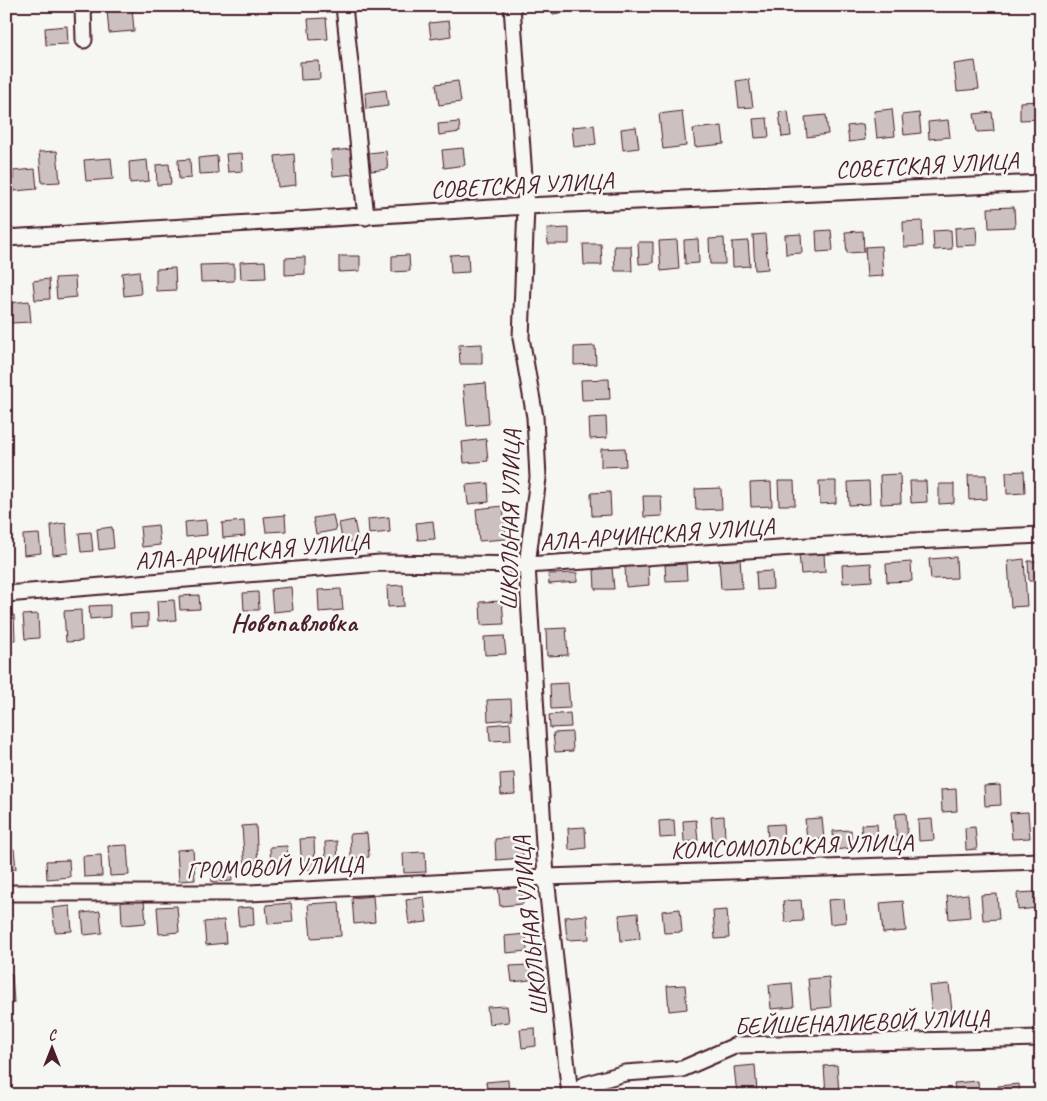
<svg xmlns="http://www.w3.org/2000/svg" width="1047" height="1101" font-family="Caveat,sans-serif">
	<rect width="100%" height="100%" fill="#f6f6f2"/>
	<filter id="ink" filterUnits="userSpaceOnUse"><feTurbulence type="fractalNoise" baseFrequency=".02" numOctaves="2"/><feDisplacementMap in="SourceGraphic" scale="10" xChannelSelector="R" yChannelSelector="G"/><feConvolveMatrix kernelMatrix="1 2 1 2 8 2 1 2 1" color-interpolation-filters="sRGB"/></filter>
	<g filter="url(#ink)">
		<path fill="#ccc1c0" stroke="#4a1f2b" d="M43 6H66V7L43 9Z
			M438 6H458L459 8 438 10Z
			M552 6H571V11L553 14Z
			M132 8 134 31 109 33 107 10Z
			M326 18 328 39 310 40 308 19Z
			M449 21 451 36 431 39 429 23Z
			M67 26 68 44 46 45 45 28Z
			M319 61 320 79 301 80 300 62Z
			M975 61 979 89 957 91 954 64Z
			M749 79 753 107 739 108 736 81Z
			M458 81 461 102 439 105 436 84Z
			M386 90 388 106 366 109 365 93Z
			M1041 101V119L1020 120V102Z
			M892 109 895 136 877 138 874 111Z
			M682 111 686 146 663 149 659 114Z
			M788 111 791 136 782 137 779 112Z
			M992 112 994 131 977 132 974 114Z
			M919 113 921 133 904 135 902 115Z
			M826 115 828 134 807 137 805 117Z
			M767 118 769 137 755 138 753 119Z
			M948 120 950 137 929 139 928 122Z
			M459 122 460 132 439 135 438 124Z
			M863 124 865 140 849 142 847 126Z
			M594 125 596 144 574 147 572 127Z
			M722 126 724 144 695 147 693 129Z
			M636 127 639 148 623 150 621 129Z
			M463 148 465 165 444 168 442 150Z
			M351 149 353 174 333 176 331 151Z
			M57 151 60 182 42 183 39 152Z
			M386 151 388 169 371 171 369 153Z
			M242 153 243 171 228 172 226 154Z
			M294 154 296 185 278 187 275 156Z
			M217 156 218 173 199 174 198 158Z
			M111 158 113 179 86 181 84 160Z
			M190 159 191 178 179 179 178 160Z
			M147 160 149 181 130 183 129 162Z
			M169 164 171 184 157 185 156 165Z
			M35 169 37 189 14 191 13 171Z
			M1014 207 1015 227 989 228 988 208Z
			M922 221 923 246 904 247 903 222Z
			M976 226 977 245 956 246 955 228Z
			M569 228V244H548L547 229Z
			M831 230 833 251 817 252 816 231Z
			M951 230 952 249 934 250 933 231Z
			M863 231 864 252 847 253 845 232Z
			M765 234 768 269 755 270 753 235Z
			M801 234 802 253 786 254 785 235Z
			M724 238 725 264H710L709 239Z
			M698 239 699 263 685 264 684 240Z
			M677 240 679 269 661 271 659 241Z
			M748 241 750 266 733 267 732 242Z
			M638 242H653V263L639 264Z
			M583 244H601L602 265H584Z
			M614 246H631L632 271H615Z
			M881 246 883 276 867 277 865 247Z
			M468 254 469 272 451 273 450 255Z
			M409 255 410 271 392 272V256Z
			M339 256H360V271L339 272Z
			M305 257V274L285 275V258Z
			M265 261 266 278 241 279 240 262Z
			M234 264V281L201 282 200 265Z
			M175 268 176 290 156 291V269Z
			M139 271 141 294 124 296 122 273Z
			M75 277 76 297 57 299 55 278Z
			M49 279 50 299 35 300 33 281Z
			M29 301 31 322 11 323 9 303Z
			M482 344V364H460L459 345Z
			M595 346 596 364 574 365V347Z
			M609 379 610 399 582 400 581 380Z
			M486 383 489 424 467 426 463 385Z
			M606 417 607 438 590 439 589 418Z
			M486 439 488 461 464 463 462 442Z
			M625 448 626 466 601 467V449Z
			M1024 471 1025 493 1007 494 1006 472Z
			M900 474 901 503 881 504 880 475Z
			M968 475H986L987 499 969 500Z
			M778 481H794L795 505H779Z
			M819 481H836V503L820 504Z
			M869 481 870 504 849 505 848 482Z
			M910 481H926L927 502 911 503Z
			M771 482 772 506 751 507 750 483Z
			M488 483 489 502 468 504 466 485Z
			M939 484H954V503L939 504Z
			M721 488 722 509 696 510 695 489Z
			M610 492 611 515 592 516 591 493Z
			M643 496H661L662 516 644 517Z
			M503 506 506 539 479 541 476 509Z
			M285 515 286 531 266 532 264 517Z
			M333 515 336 530 316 534 313 518Z
			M389 517 390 532 369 534 368 519Z
			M206 520 207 535 186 537 185 522Z
			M354 520 358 540 343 543 339 523Z
			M244 521 245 536 223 538 222 523Z
			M433 521 435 539 418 540 416 523Z
			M66 523 68 553 53 555 51 525Z
			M158 525 160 545 142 547 140 527Z
			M112 527 114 548 99 550 97 529Z
			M91 532 93 551 81 552 79 533Z
			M39 534 41 553 24 555 23 535Z
			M824 553 825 572 801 574 799 554Z
			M956 557 957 578 931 579 929 559Z
			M740 559 742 588 721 589 719 561Z
			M1024 559 1027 606 1011 607 1008 561Z
			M1028 561H1041V581H1029Z
			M911 562 912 581 887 582 886 564Z
			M871 563 872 581 843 583 842 565Z
			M648 564 649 585 626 587 625 565Z
			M686 564 687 580 666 581 665 565Z
			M612 568 614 589H595L594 569Z
			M772 571 773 589 757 590 756 572Z
			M577 573V582L549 584 548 574Z
			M403 585 404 606 388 607 387 586Z
			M291 587 293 610 273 612 271 589Z
			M341 589 343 610 319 612 318 590Z
			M258 592 259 610H244L243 593Z
			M199 595 200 609 180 610 179 596Z
			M174 600 176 620 158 621 157 601Z
			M502 601 504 624 481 625 480 602Z
			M110 605V617L90 619 89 606Z
			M81 610 82 641 66 642 64 611Z
			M148 613V626L131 627 130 614Z
			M38 614 39 638 25 639 23 615Z
			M6 615H14L15 640 6 641Z
			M566 628 568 655 547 656 546 629Z
			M504 636 506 654 485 655 484 637Z
			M568 683 570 708 551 709 550 684Z
			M511 699 512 719 488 721 487 700Z
			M570 713 571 727 550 728 549 715Z
			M510 723 511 740 490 741 489 725Z
			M572 732 573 751 555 752 553 733Z
			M514 773 515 794 501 795 500 774Z
			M1000 785 1001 805 985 806 984 786Z
			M956 789 957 811 942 812 941 790Z
			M1028 812 1030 838 1012 839 1010 813Z
			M906 813 908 845H897L895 814Z
			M724 816 725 839 713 840 711 817Z
			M822 818 824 839 807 840 805 819Z
			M932 819 934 840 919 841 918 820Z
			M674 820 675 837 660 838 659 821Z
			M696 820 698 841 684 842 683 821Z
			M783 824 784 842 768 843 767 825Z
			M877 824 878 841 862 842 861 825Z
			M256 825 258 869 245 870 242 826Z
			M585 827 586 848 569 850 568 828Z
			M975 827 977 849 966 850 965 828Z
			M851 830 852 848 834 850 833 831Z
			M367 833 369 857 351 858 350 834Z
			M522 837 523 858 496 860 495 839Z
			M314 838 315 869 302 870 300 839Z
			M337 841 338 866H326L325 842Z
			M127 845 129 875 110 876 108 846Z
			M287 846 289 866 271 867 270 847Z
			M6 849H14L16 869 6 870Z
			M193 849 195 880 179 881 177 850Z
			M425 852 426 872 404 873 403 853Z
			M101 855 102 876 84 877 83 856Z
			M69 860 70 877 47 879 46 861Z
			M231 865 232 881 212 882 211 866Z
			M521 884 523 904 500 906 498 886Z
			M1035 892 1037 908 1018 910 1017 893Z
			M968 894 970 917 949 919 947 896Z
			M997 894 999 919 983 920 981 895Z
			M373 896 375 922 354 924 352 898Z
			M424 897 427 922 409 924 406 900Z
			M844 899 846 922 830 924 828 900Z
			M144 900 146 923 122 925 121 902Z
			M801 900 803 921 785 922 783 901Z
			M903 901 906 931 883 933 880 903Z
			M339 902 341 936 311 938 308 904Z
			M291 903 293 922 268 924 266 905Z
			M70 906 72 931 55 932 52 908Z
			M177 906 179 932 159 934 157 907Z
			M253 907 254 925 239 926 237 908Z
			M680 909 682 932 664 933 662 911Z
			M727 910 729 938 715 939 713 911Z
			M100 911 102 933 84 935 82 913Z
			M638 913 640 939 621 941 619 915Z
			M587 915 589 939 567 940 565 917Z
			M224 920 226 943 206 945 204 922Z
			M6 933H9L11 953 6 954Z
			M526 934 527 951 506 953 505 936Z
			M529 965 530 980 512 982 510 966Z
			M6 974H12L14 1003H6Z
			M829 977 831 1007 811 1009 808 979Z
			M792 983 794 1007 771 1009 769 985Z
			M949 984 952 1011 932 1013 929 986Z
			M685 985 687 1009 669 1011 667 986Z
			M507 1006 509 1022 489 1024 487 1007Z
			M535 1028 536 1046 522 1048 520 1029Z
			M1038 1054H1041V1075Z
			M755 1065 757 1092 737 1094 734 1067Z
			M837 1065 839 1093 826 1094 824 1066Z
			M508 1080 509 1095H488L486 1082Z
			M978 1081 979 1095H956L954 1083Z
			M1019 1084 1020 1095H999L998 1086Z"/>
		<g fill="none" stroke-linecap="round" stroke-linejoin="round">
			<defs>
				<path id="street" d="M83 6 84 40
					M344 6 366 217
					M512 6 526 206 521 338 535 417 538 478 527 565 546 877 570 1095
					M6 238 526 206 1041 183
					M6 594 380 563 527 565 808 546 1041 535
					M6 893H250L546 877 1041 861
					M575 1095 584 1085 625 1073 682 1069 737 1045 1041 1038"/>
			</defs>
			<use href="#street" stroke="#4a1f2b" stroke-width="19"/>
			<use href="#street" stroke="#f6f6f2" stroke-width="15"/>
		</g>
	</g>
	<g text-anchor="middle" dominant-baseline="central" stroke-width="5" stroke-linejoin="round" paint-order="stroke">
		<g font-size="24" fill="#4a1f2b" stroke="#f6f6f2">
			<text transform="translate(927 165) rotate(-3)">СОВЕТСКАЯ УЛИЦА</text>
			<text transform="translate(522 185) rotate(-3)">СОВЕТСКАЯ УЛИЦА</text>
			<text transform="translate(510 520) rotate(-89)">ШКОЛЬНАЯ УЛИЦА</text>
			<text transform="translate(657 534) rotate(-4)">АЛА-АРЧИНСКАЯ УЛИЦА</text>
			<text transform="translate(252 551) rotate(-5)">АЛА-АРЧИНСКАЯ УЛИЦА</text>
			<text transform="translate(792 846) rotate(-2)">КОМСОМОЛЬСКАЯ УЛИЦА</text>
			<text transform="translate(275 867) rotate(-2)">ГРОМОВОЙ УЛИЦА</text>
			<text transform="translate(530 926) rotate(-96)">ШКОЛЬНАЯ УЛИЦА</text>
			<text transform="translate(862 1022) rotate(-2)">БЕЙШЕНАЛИЕВОЙ УЛИЦА</text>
		</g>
		<g font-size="26" font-weight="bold" fill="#4a1f2b" stroke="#f6f6f2">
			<text x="294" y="622">Новопавловка</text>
		</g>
	</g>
	<rect width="1047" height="1101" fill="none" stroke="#f6f6f2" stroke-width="25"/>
	<rect x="12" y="12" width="1022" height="1076" fill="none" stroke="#4a1f2b" stroke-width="2" filter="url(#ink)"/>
	<g transform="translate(52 1048)" stroke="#f6f6f2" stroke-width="4" paint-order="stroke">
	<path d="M0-4L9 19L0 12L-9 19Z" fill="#4a1f2b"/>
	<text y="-8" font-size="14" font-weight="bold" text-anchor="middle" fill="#4a1f2b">С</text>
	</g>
</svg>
